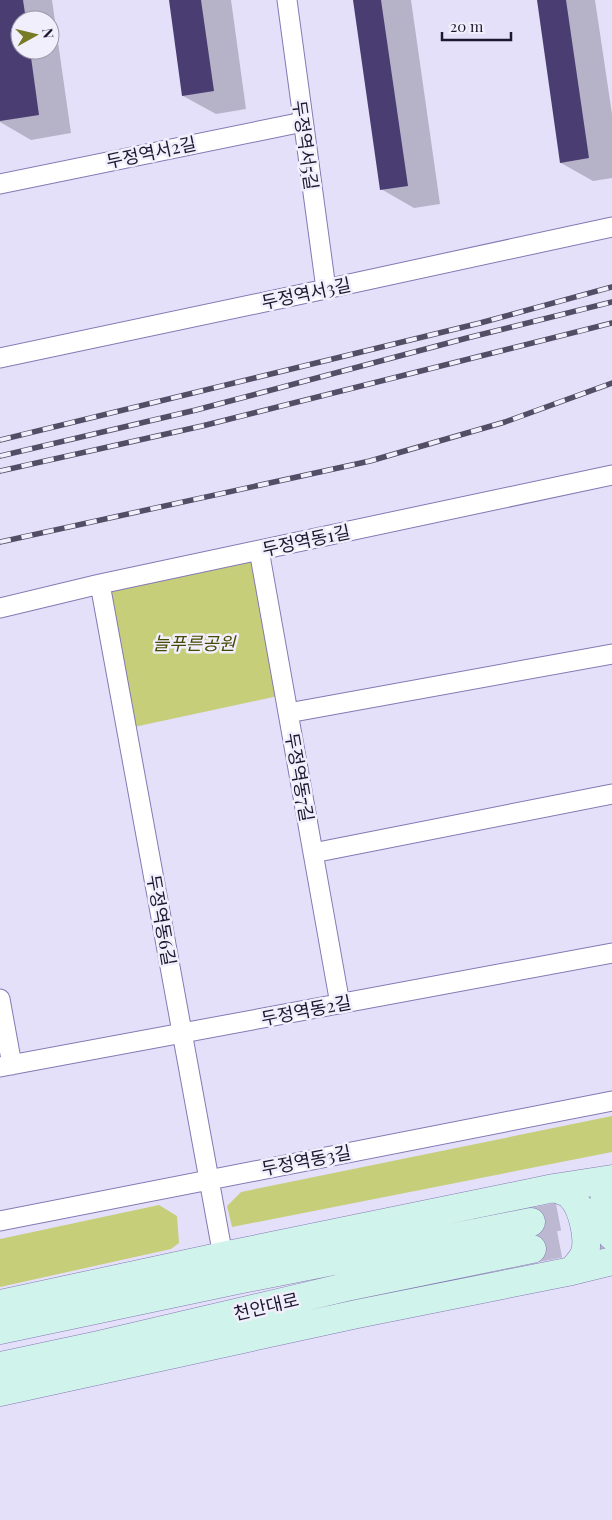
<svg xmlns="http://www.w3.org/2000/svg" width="612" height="1520" font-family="'Playfair Display','Noto Sans KR',serif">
	<rect width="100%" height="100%" fill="#e4e0fa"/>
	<path fill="#c6ce79" d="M254 560 278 696 134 727 109 591Z
		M612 1116V1152L232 1227 227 1206 241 1192Z
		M159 1205 177 1216 179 1243 171 1249 0 1287V1239Z"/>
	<path fill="#0003" fill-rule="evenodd" d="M0 0H52L71 133 31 140 0 122ZM20 20H50V50H20Z
		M170 0H231L246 109 216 114 183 96Z
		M354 0H411L440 204 414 208 381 189Z
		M538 0H595L612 114V178L593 181 561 163Z"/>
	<path fill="#4a3d72" d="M0 0H23L26 20H20V50H30L39 115 0 121Z
		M169 0H201L214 91 182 96Z
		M353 0H381L408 186 380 190Z
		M537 0H566L589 158 560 163Z"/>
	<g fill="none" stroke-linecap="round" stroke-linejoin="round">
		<path stroke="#bcb8d1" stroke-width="28" stroke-dasharray="28 14" stroke-linecap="butt" d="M531 1222 603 1208
			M532 1249 609 1234"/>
		<defs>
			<path id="minor" d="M287 0 326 289
				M0 184 303 122
				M0 358 326 289 612 227
				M259 550 340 1004
				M100 584 223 1256
				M0 608 100 584 612 475
				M288 713 612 654
				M313 853 612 794
				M0 999 12 1065
				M0 1067 612 953
				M0 1221 612 1101"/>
			<path id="secondary" d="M612 1183C599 1199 603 1219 612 1236
				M554 1188C559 1190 568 1192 571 1196 583 1208 590 1241 584 1255 581 1261 576 1266 572 1271
				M0 1304 223 1256 554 1188 612 1179
				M0 1330 237 1280 531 1222
				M0 1366 99 1345 346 1287 532 1249
				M0 1392 357 1314 572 1271 612 1261"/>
		</defs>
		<use href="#minor" stroke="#8579b3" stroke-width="21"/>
		<use href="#secondary" stroke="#8579b3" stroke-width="29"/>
		<use href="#minor" stroke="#fff" stroke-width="19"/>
		<use href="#secondary" stroke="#d0f4eb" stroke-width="28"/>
		<defs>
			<path id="rail" d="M0 440 480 323 612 287
				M0 456 196 410 467 338 612 302
				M0 471 202 426 612 323
				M0 542 370 461 505 422 612 383"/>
		</defs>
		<use href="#rail" stroke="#534e66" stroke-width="5.5"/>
		<use href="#rail" stroke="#f1effc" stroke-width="4" stroke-dasharray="11" stroke-linecap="butt"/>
	</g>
	<g text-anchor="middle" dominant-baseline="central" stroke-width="5" stroke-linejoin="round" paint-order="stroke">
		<g font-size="18" fill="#1d182f" stroke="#f1effc">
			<text transform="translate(306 145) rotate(82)">두정역서5길</text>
			<text transform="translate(151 152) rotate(-12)">두정역서2길</text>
			<text transform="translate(306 293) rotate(-12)">두정역서3길</text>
			<text transform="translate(306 540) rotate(-12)">두정역동1길</text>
			<text transform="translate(300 777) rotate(80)">두정역동7길</text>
			<text transform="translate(162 920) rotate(80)">두정역동6길</text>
			<text transform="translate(306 1010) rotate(-11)">두정역동2길</text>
			<text transform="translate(306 1160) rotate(-11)">두정역동3길</text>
			<text transform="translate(266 1306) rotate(-13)">천안대로</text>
		</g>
		<g font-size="18" font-style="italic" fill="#474a03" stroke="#f1effc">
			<text x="194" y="643">늘푸른공원</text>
		</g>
	</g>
	<g transform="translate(35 35) rotate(82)"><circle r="24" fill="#f1effc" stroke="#9c99aa"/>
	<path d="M0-4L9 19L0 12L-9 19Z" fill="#767b24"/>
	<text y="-8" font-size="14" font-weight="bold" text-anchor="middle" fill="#1d182f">N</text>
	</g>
	<path d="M442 32v8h69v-8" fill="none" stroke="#1d182f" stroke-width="2.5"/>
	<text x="450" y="32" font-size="15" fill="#1d182f" stroke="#f1effc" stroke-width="4" paint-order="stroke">20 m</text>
</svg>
